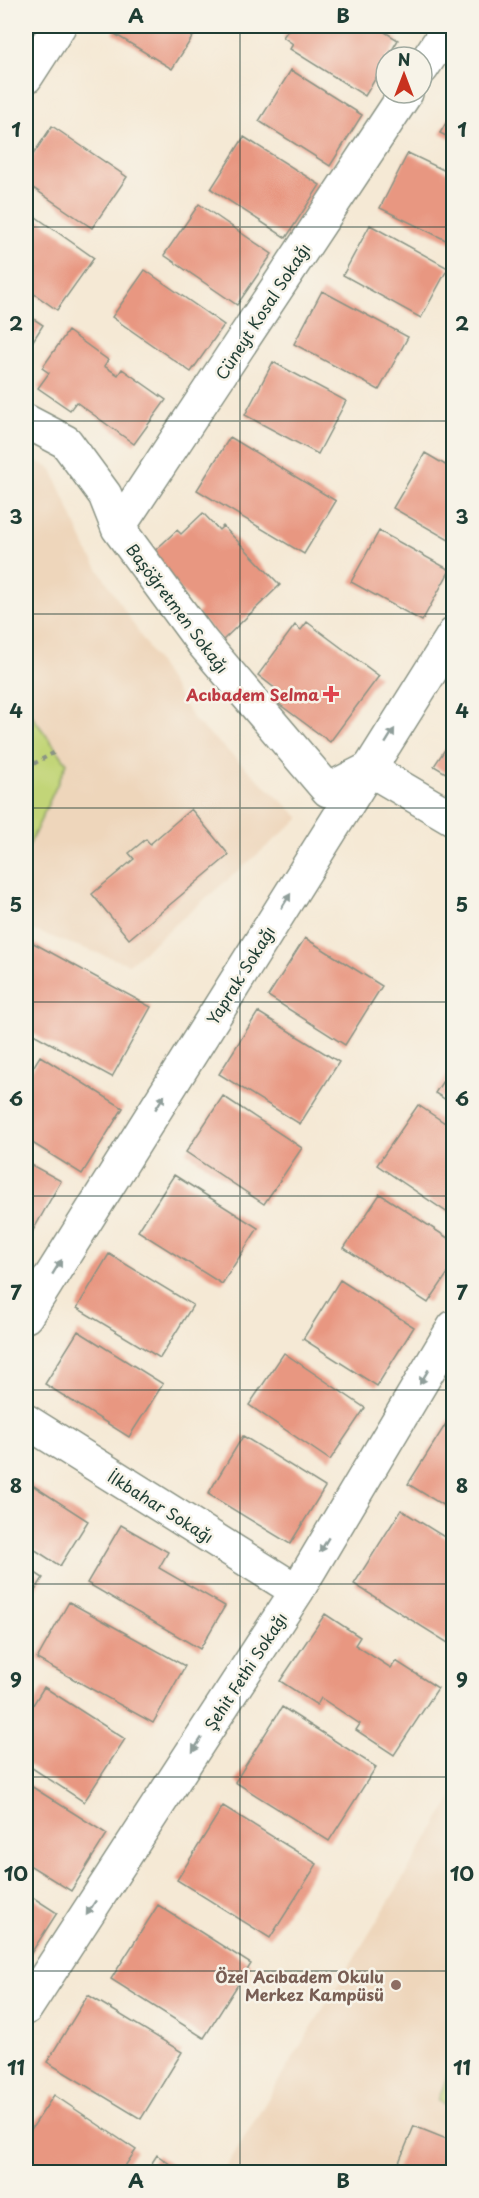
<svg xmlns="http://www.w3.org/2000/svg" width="479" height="2198" font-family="'Playpen Sans',sans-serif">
	<rect width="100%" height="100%" fill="#f7f3e8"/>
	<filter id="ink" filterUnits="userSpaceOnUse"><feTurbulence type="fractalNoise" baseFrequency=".0167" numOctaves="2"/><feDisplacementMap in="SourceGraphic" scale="12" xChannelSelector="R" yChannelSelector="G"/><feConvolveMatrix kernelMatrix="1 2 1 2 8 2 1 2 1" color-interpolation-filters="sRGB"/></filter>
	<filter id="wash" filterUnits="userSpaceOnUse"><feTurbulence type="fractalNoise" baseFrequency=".008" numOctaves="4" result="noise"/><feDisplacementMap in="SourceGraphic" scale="24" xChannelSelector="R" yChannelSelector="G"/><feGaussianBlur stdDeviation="1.35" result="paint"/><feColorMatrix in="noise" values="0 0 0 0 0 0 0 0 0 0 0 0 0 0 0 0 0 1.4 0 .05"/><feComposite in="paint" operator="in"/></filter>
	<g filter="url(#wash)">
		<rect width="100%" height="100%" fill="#f5e9d5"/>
		<path fill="#eed6bb" d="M26 456 52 469 87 551 194 720 300 818 129 964 26 928Z
			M453 1797V2172H223Z"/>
		<path fill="#c2d578" stroke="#708956" stroke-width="1.5" d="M26 708 67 763 26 852Z
			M453 2060 454 2107H453L438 2101Z"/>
		<g id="blocks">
			<path fill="#e89781" d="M26 26H34L26 39Z
				M118 26H196L199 27 172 69 113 33Z
				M291 26H375L398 40 388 57H386V61L365 96 290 49 293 44 283 37Z
				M291 70 362 115 330 166 259 121Z
				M454 110V140L440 133Z
				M52 126 127 177 92 228 26 183V165Z
				M244 137 320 185 286 238 211 189Z
				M408 153 454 175V244L380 208Z
				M199 204 272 254 237 305 164 255Z
				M26 210 94 258 57 310 26 288Z
				M370 225 448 268 421 318 343 275Z
				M145 270 224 325 191 372 112 317Z
				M322 291 408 337 379 390 294 344Z
				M26 314 43 325 26 352Z
				M68 331 108 360 104 366 118 375 122 369 166 400 134 444 76 402 70 410 38 388 49 373 42 368Z
				M273 362 346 401 318 454 245 415Z
				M454 403V417H453L449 404Z
				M230 437 336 501 304 554 197 490Z
				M425 453 454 470V543L393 508Z
				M203 513 219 530 223 526 280 585 222 641 197 614 200 610 148 557 177 530 181 534Z
				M379 531 450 570 422 621 351 582Z
				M307 622 379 676 330 742 271 698 277 690 258 675 295 625 301 630Z
				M454 736V778L434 766Z
				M191 809 229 855 129 939 92 894 134 859 129 853 146 839 150 844Z
				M305 938 382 986 345 1045 268 996Z
				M26 939 151 1007 112 1077 26 1030Z
				M258 1012 339 1062 300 1124 219 1074Z
				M40 1056 123 1108 82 1174 26 1139V1079Z
				M454 1064V1105L435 1093Z
				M223 1096 302 1148 264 1204 186 1152Z
				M418 1105 454 1129V1217L377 1165Z
				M26 1162 61 1181 27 1241 26 1240Z
				M174 1175 258 1228 222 1284 138 1231Z
				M380 1194 454 1242V1264L428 1303 344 1248Z
				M109 1254 193 1305 160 1358 77 1308Z
				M340 1280 414 1327 377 1386 303 1339Z
				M78 1331 163 1384 129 1437 45 1384Z
				M284 1353 365 1408 330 1460 249 1405Z
				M454 1411V1512L408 1484Z
				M243 1436 325 1487 290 1544 208 1494Z
				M26 1481 88 1521 60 1566 26 1544Z
				M401 1510 454 1543V1634L448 1643 354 1584Z
				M121 1525 168 1552 159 1568 225 1606 200 1649 87 1583Z
				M26 1567 43 1578 26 1605Z
				M69 1602 185 1666 153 1723 37 1659Z
				M325 1614 360 1637 355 1645 391 1668 396 1661 438 1688 394 1755 356 1730 360 1724 321 1698 317 1705 280 1681Z
				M44 1687 125 1739 84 1802 26 1764V1716Z
				M282 1707 376 1767 329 1841 235 1782Z
				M26 1783 107 1834 71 1891 26 1863Z
				M223 1806 317 1864 270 1938 177 1880Z
				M26 1893 57 1913 26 1961Z
				M158 1905 251 1964 204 2038 111 1979Z
				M88 1995 182 2052 141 2119 47 2062Z
				M54 2095 136 2150 121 2172H26V2137Z
				M414 2126 454 2142V2172H395Z
				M157 2155 181 2172H146Z"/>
		</g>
	</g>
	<g filter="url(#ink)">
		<use href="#blocks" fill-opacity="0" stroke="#8a9384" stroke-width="1.5"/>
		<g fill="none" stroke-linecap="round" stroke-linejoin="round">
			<defs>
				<path id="minor" d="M422 68 450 26
					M26 77 59 26
					M26 421 66 442 105 495 118 528 202 642 328 790 369 769 454 819
					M118 528 406 93
					M26 1316 454 634
					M26 1421 297 1591
					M26 2008 297 1591 454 1327"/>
			</defs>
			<use href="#minor" stroke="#8a9384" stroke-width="36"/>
			<path stroke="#8a9384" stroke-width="4" stroke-dasharray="4.5 4.5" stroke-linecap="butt" d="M26 768 57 751"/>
			<use href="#minor" stroke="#fff" stroke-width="33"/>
		</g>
		<defs><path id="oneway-solid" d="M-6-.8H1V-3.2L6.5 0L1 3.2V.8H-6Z" transform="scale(1.5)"/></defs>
		<g fill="#8f9e9a">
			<use href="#oneway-solid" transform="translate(390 736) rotate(-58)"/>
			<use href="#oneway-solid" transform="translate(286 901) rotate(-58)"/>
			<use href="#oneway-solid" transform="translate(160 1102) rotate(-58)"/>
			<use href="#oneway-solid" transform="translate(57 1267) rotate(-58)"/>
			<use href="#oneway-solid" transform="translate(424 1377) rotate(121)"/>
			<use href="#oneway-solid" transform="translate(324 1545) rotate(121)"/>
			<use href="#oneway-solid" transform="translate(197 1745) rotate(123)"/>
			<use href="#oneway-solid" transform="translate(91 1908) rotate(123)"/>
		</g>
	</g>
	<path fill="none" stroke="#1f3d34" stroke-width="1.5" stroke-opacity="0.55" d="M240 26V2172M26 227H454M26 421H454M26 614H454M26 808H454M26 1002H454M26 1196H454M26 1390H454M26 1584H454M26 1777H454M26 1971H454"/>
	<path fill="#e0444e" stroke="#f7f3e8" stroke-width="2" d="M328 685h6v6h6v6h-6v6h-6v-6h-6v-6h6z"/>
	<circle fill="#8d6e63" stroke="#f7f3e8" stroke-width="2" cx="396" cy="1985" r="6"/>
	<g text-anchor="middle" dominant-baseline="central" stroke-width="5" stroke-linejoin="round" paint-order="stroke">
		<g font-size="16" fill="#1f3d34" stroke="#f7f3e8">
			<text transform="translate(262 311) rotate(-57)">Cüneyt Kosal Sokağı</text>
			<text transform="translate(178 608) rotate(53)">Başöğretmen Sokağı</text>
			<text transform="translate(240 975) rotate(-58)">Yaprak Sokağı</text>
			<text transform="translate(161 1506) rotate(32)">İlkbahar Sokağı</text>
			<text transform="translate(245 1671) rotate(-57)">Şehit Fethi Sokağı</text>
		</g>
		<g font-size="16" font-weight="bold" fill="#be3a42" stroke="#f7f3e8" text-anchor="end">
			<text x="319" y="694">Acıbadem Selma</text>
		</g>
		<g font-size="16" font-weight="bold" fill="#785e54" stroke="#f7f3e8" text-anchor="end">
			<text x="384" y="1976">Özel Acıbadem Okulu<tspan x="384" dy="18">Merkez Kampüsü</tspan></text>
		</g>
	</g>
	<rect width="479" height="2198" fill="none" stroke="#f7f3e8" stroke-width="66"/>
	<g transform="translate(404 75)"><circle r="28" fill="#f7f3e8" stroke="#a1aaa0" stroke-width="1.5"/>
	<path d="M0-4.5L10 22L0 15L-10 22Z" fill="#c8321e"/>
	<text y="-9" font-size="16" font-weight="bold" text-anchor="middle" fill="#1f3d34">N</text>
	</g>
	<rect x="33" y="33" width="413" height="2132" fill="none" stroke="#1f3d34" stroke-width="2"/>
	<g font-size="20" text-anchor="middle" font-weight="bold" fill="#1f3d34">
		<text x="136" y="23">A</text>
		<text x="343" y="23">B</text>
		<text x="16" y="137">1</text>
		<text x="462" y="137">1</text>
		<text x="16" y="331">2</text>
		<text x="462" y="331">2</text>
		<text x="16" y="524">3</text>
		<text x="462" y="524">3</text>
		<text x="16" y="718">4</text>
		<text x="462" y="718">4</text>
		<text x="16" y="912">5</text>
		<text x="462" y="912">5</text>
		<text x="16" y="1106">6</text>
		<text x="462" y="1106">6</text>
		<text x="16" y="1300">7</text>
		<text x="462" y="1300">7</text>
		<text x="16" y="1493">8</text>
		<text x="462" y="1493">8</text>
		<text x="16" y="1687">9</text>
		<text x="462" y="1687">9</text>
		<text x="16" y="1881">10</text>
		<text x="462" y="1881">10</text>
		<text x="16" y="2075">11</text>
		<text x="462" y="2075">11</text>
		<text x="136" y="2188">A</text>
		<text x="343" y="2188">B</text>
	</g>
</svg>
